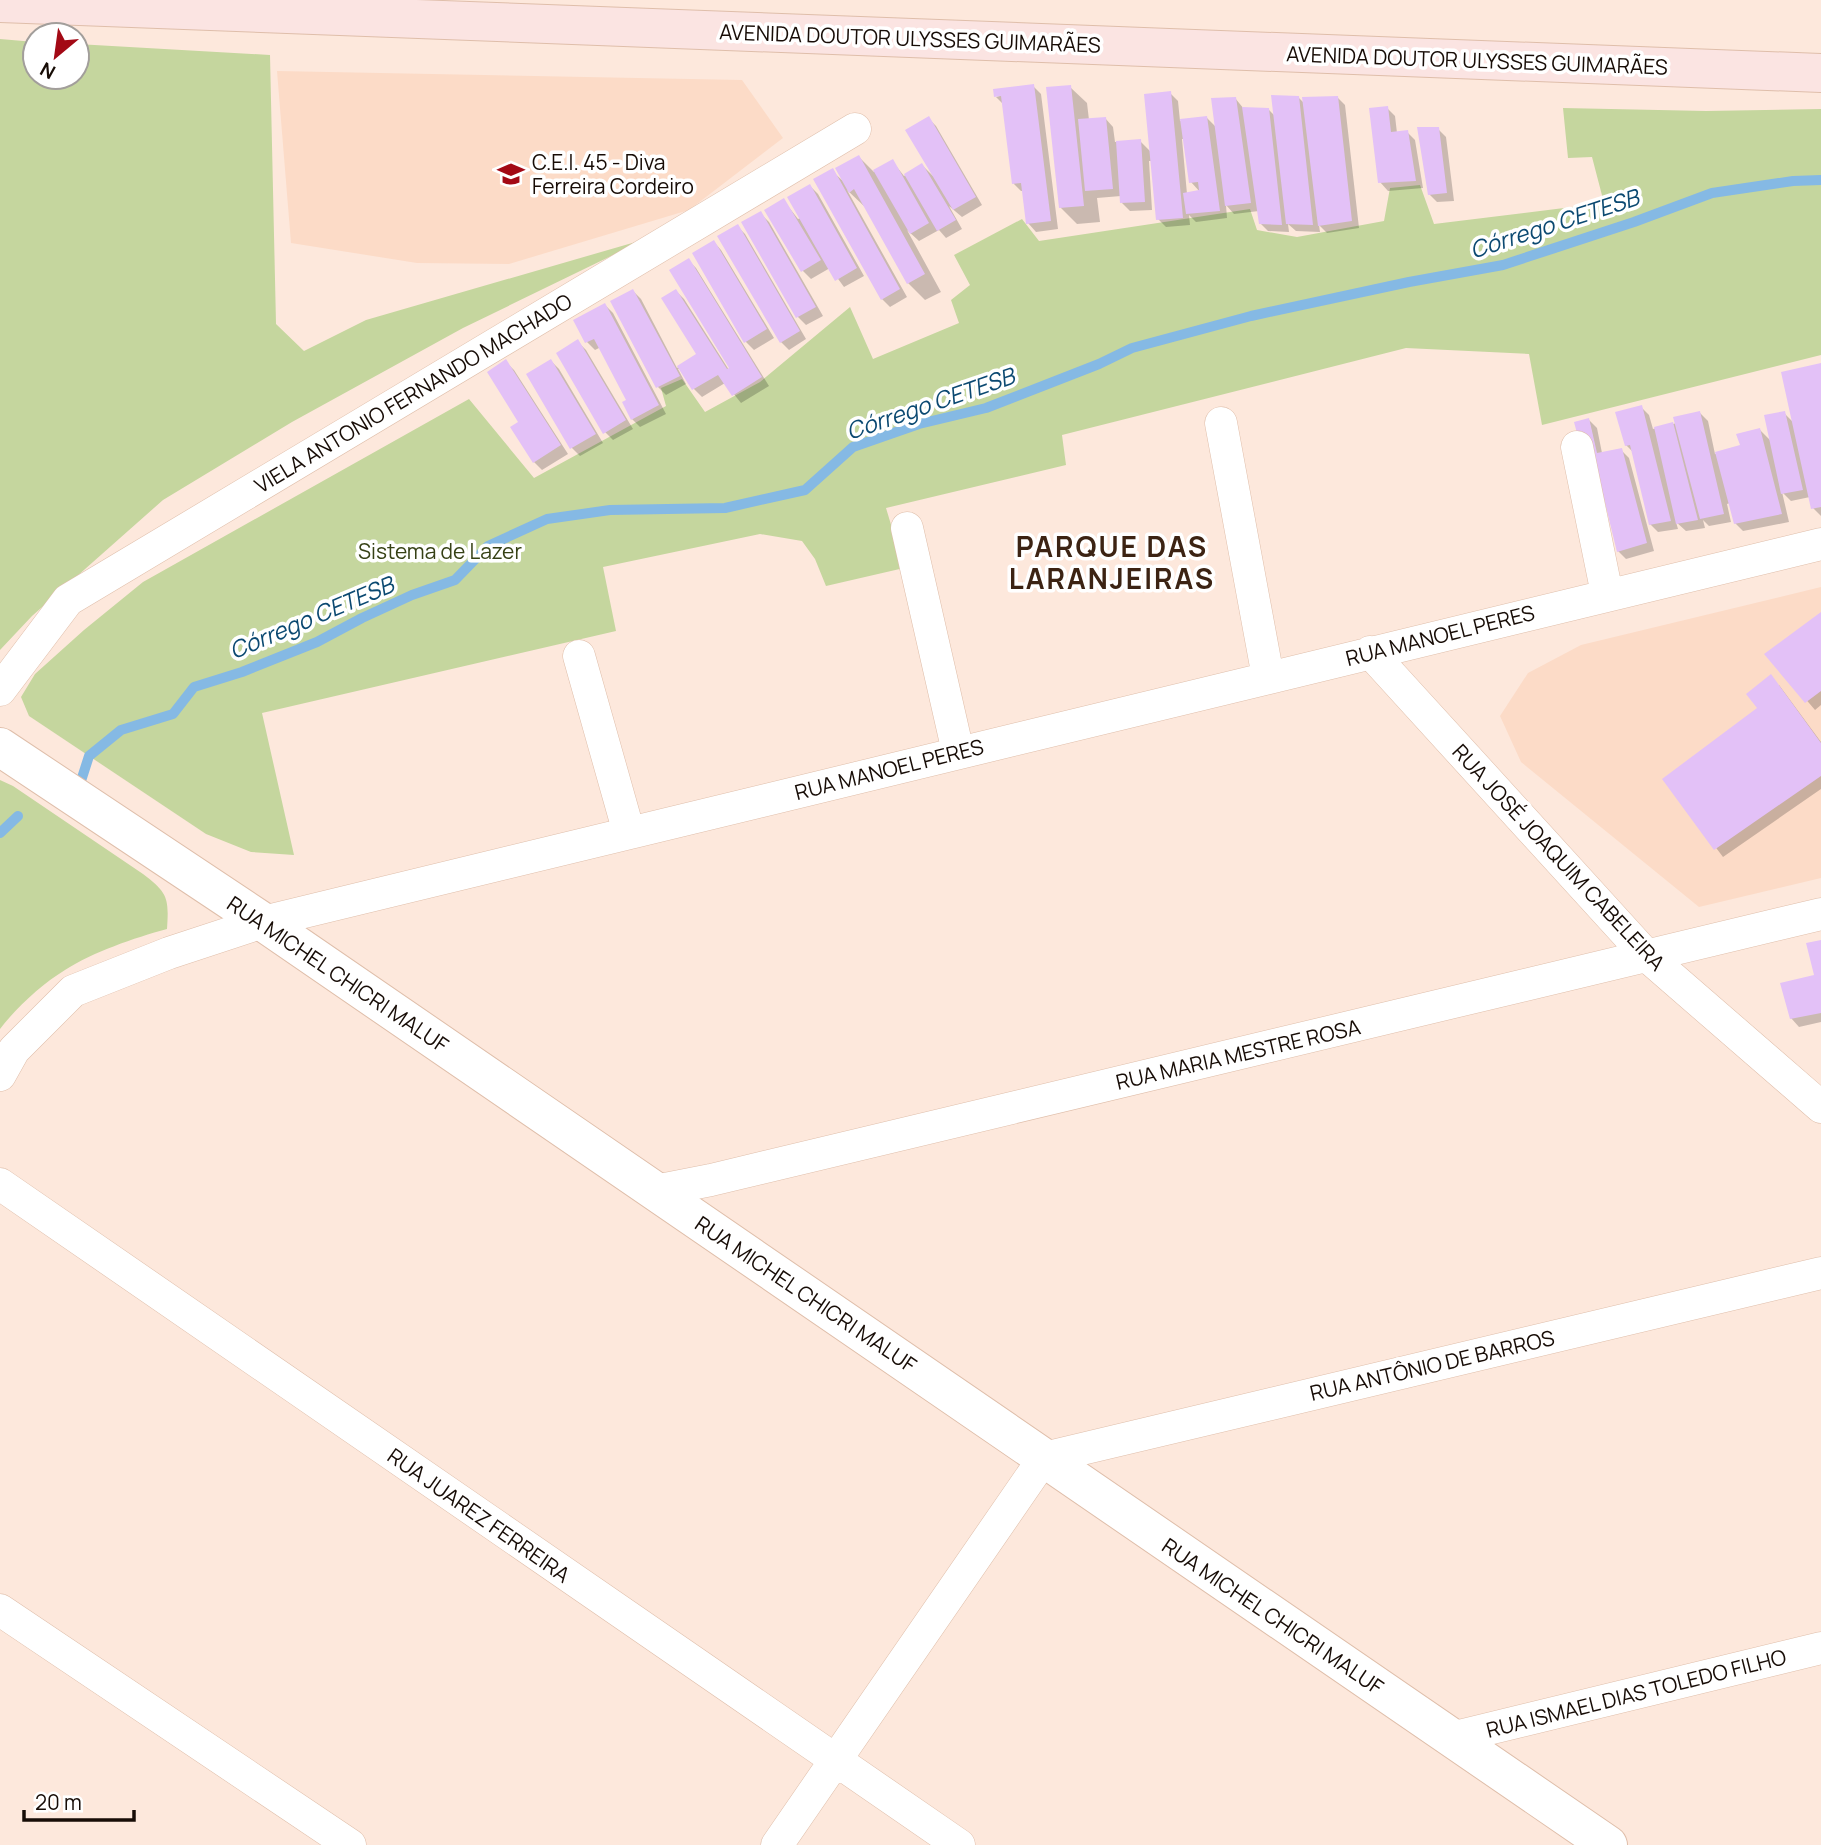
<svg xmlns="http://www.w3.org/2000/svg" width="1821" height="1845" font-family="Manrope,sans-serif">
	<rect width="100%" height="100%" fill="#fde8dc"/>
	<path fill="#fcdbc7" d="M277 71 742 80 783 138 689 210 509 264 417 263 291 243Z
		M1821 587V878L1699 907 1521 762 1500 716 1528 673 1581 645Z"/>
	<path fill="#c5d69e" d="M0 39 35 42V77H77V44L270 55 276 324 304 351 366 320 646 239 463 328 292 422 163 500 32 616 0 650Z
		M1563 108 1706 111 1821 109V355L1542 425 1529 354 1406 348 1062 435 1066 465 886 508 904 568 826 586 815 559 802 541 760 534 603 567 616 631 262 713 294 855 251 852 206 834 29 716 21 697 35 674 84 630 143 582 469 399 534 478 666 406 661 388 682 379 705 412 760 382 850 307 873 359 959 323 951 300 970 285 954 255 1022 219 1039 241 1250 209 1257 230 1297 237 1384 221 1390 188 1420 185 1434 224 1604 203 1592 157 1568 158Z
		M0 780 13 786 143 874C168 893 169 898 167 929 134 938 93 952 65 970 42 984 16 1008 0 1029Z"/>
	<path fill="#0003" fill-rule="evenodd" d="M1033 86 1041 94 1058 229 1036 232 1028 223 1024 191H1021L1013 183 1004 105 996 97Z
		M1070 87 1087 103 1089 120 1105 118 1113 127 1115 142 1140 141 1151 152 1170 93 1178 101 1180 121 1207 118 1216 127 1235 98 1244 109H1268L1276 117 1298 97 1305 104 1337 97 1345 105 1359 228 1327 233 1319 225 1320 232 1296 231 1288 224 1289 232 1268 231 1260 223 1259 211 1234 214 1226 205 1227 218 1196 222 1189 215 1190 225 1166 227 1158 219 1152 161H1149L1152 210 1130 211 1122 203 1121 196 1097 198 1100 222 1077 224 1060 207ZM1182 139H1185L1191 182 1200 192 1187 194Z
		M1387 108 1395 116 1397 133 1407 132 1415 140 1423 188 1388 191 1380 182Z
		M928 118 936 126 982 205 962 217 949 206 962 229 946 238 939 230 919 241 907 230 941 292 925 300 908 283 866 208 847 190 907 297 890 307 882 299 832 171 843 181 859 157 874 172 893 162 904 176 922 165 933 176Z
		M1438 129 1446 137 1454 201 1437 202 1429 194Z
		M810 186 818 194 864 276 844 287 830 268 811 279 803 271 784 201 798 219 801 218Z
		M761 214 769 222 823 316 806 325 798 317 744 223Z
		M737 226 745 234 806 339 789 350 781 342Z
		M714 242 721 250 774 338 754 350 746 342Z
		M688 260 696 268 769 386 741 403 725 383 702 397 694 389 681 368 678 369 686 384 666 395 658 387 612 302 633 291 641 299 677 368 698 355 676 291 684 299 729 370 732 368Z
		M605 305 613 313 666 414 640 427 632 419 629 401 601 347 595 350 587 342 575 320Z
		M578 342 586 350 633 429 613 440 605 432Z
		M551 361 559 369 603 443 580 456 572 448Z
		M506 362 514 370 568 454 542 470 534 462 521 423Z
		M1821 365V516L1813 508 1810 497 1791 501 1782 492 1789 522 1743 531 1735 523 1730 503 1727 504 1731 522 1709 526 1703 520 1705 528 1686 531 1676 522 1678 529 1658 532 1650 524 1633 452 1626 445 1641 407 1649 415 1653 429 1677 423 1700 413 1708 421 1715 454 1742 447 1760 430 1772 442 1784 413 1794 423Z
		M1589 420 1597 428 1602 453 1621 450 1629 458 1654 551 1626 559 1618 551Z
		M1821 614V705L1815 710 1767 654Z
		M1779 685 1821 742V789L1723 857 1664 779 1759 708Z
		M1821 942V1022L1799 1027 1791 1018 1816 976Z"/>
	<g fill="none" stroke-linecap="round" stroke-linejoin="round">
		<path stroke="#85b9e4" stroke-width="10" d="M81 781 89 756 121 730 173 714 194 687 242 672 317 642 362 618 412 595 455 580 488 546 547 519 610 510 725 508 805 490 853 447 919 424 986 408 1099 364 1132 348 1251 316 1409 282 1503 265 1634 222 1712 193 1793 181 1821 180
			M0 833 18 816"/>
	</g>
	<path fill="#e3c1f7" d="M1034 84 1051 221 1026 224 1021 183 1012 184 1001 96 994 97 993 89Z
		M1071 85 1084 206 1059 208 1046 87Z
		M1171 91 1183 218 1156 220 1144 94Z
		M1271 95 1299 96 1313 225 1286 224Z
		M1338 96 1352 221 1318 226 1302 97Z
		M1236 97 1251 203 1225 206 1211 98Z
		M1388 106 1391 132 1408 130 1416 181 1378 183 1369 108Z
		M1242 107 1269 108 1282 225 1259 224Z
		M929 116 976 197 953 210 905 130Z
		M1207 116 1220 211 1186 214 1183 193 1199 190 1198 182 1189 183 1180 119Z
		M1106 117 1113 189 1085 191 1078 119Z
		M1417 127H1439L1447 193 1428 195Z
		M1141 139 1145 202 1120 203 1116 141Z
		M859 155 925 274 907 284 854 189 849 193 835 168Z
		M893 159 929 223 910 234 873 170Z
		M922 163 956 220 937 231 904 174Z
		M833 168 900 289 881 300 813 179Z
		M810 184 857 268 835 281 787 197Z
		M784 198 821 260 801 272 764 210Z
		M761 211 816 307 796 318 741 222Z
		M738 224 800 331 780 343 717 236Z
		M714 240 767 329 744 343 692 253Z
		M689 258 762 377 732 396 718 375 692 390 677 366 696 354 661 298 676 289 727 369 729 368 669 270Z
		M633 289 680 376 656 388 610 301Z
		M605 303 659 405 631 420 622 402 626 400 594 339 585 343 573 320Z
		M578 339 626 420 603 434 556 353Z
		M506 359 561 445 533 463 510 427 518 422 487 372Z
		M551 359 596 434 570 449 526 374Z
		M1821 363V507L1811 509 1781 372Z
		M1642 405 1671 521 1649 525 1630 445 1625 446 1615 412Z
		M1700 411 1724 514 1700 519 1673 417Z
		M1785 411 1803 490 1781 494 1764 415Z
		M1589 418 1597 453 1622 448 1647 543 1617 552 1596 466 1586 467 1574 422Z
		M1673 422 1698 520 1676 524 1654 427Z
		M1760 428 1782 514 1734 524 1715 452 1740 445 1736 434Z
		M1821 612V691L1805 703 1764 654Z
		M1771 674 1821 743V776L1714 850 1662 779 1757 708 1746 694Z
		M1821 940V1013L1790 1019 1780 983 1814 975 1806 943Z"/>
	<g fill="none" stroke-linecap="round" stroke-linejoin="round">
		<defs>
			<path id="minor" d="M1221 423 1268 677
				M1577 447 1607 594
				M907 528 958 752
				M1370 652 1647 956 1821 1107
				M579 656 629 833
				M0 690 68 600 855 129
				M0 1075 14 1050 73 991 169 953 263 922 1821 544
				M0 1184 959 1845
				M655 1191 711 1180 1821 914
				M0 1610 350 1845
				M1451 1738 1821 1648
				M777 1845 1044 1458 1821 1273"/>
			<path id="tertiary" d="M0 747 263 922 1608 1845"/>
			<path id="secondary" d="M0 3 1821 73"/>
		</defs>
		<use href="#minor" stroke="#dfbeaa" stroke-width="33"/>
		<use href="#tertiary" stroke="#dfbeaa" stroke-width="40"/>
		<use href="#secondary" stroke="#dfbeaa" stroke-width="40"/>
		<use href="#minor" stroke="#fff" stroke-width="32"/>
		<use href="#tertiary" stroke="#fff" stroke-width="38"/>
		<use href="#secondary" stroke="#fbe4e2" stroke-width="38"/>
	</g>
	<defs>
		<symbol id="school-bare" viewBox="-9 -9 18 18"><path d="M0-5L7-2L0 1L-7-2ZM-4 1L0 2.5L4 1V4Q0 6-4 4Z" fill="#a30915" stroke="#fff" stroke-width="2.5" paint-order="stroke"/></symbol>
	</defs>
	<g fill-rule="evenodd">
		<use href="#school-bare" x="492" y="155" width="38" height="38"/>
	</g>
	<g text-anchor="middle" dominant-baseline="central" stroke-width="7" stroke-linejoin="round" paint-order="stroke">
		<g font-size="21" fill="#170c06" stroke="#fff">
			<text transform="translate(910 38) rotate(2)">AVENIDA DOUTOR ULYSSES GUIMARÃES</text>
			<text transform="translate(1477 60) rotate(2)">AVENIDA DOUTOR ULYSSES GUIMARÃES</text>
			<text transform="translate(413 393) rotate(-31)">VIELA ANTONIO FERNANDO MACHADO</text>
			<text transform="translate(1440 635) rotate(-14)">RUA MANOEL PERES</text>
			<text transform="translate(889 769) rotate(-14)">RUA MANOEL PERES</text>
			<text transform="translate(1559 857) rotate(47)">RUA JOSÉ JOAQUIM CABELEIRA</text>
			<text transform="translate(338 974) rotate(34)">RUA MICHEL CHICRI MALUF</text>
			<text transform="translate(1238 1054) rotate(-13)">RUA MARIA MESTRE ROSA</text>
			<text transform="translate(806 1294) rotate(34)">RUA MICHEL CHICRI MALUF</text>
			<text transform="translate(1432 1365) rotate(-13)">RUA ANTÔNIO DE BARROS</text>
			<text transform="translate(479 1515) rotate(35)">RUA JUAREZ FERREIRA</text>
			<text transform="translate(1273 1616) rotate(34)">RUA MICHEL CHICRI MALUF</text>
			<text transform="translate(1636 1693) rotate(-14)">RUA ISMAEL DIAS TOLEDO FILHO</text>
		</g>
		<g font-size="21" fill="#170c06" stroke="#fff" text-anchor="start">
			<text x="532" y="162">C.E.I. 45 - Diva<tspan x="532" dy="24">Ferreira Cordeiro</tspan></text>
		</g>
		<g font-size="21" fill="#364115" stroke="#fff">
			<text x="440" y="551">Sistema de Lazer</text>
		</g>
		<g font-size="23" font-style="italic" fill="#0b4971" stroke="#fff">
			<text transform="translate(1554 223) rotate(-18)">Córrego CETESB</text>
			<text transform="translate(930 403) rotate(-19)">Córrego CETESB</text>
			<text transform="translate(311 617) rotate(-23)">Córrego CETESB</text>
		</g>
		<g font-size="28" font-weight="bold" letter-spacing="2" fill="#3c2313" stroke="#fff">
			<text x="1112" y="546">PARQUE DAS<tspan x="1112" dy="32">LARANJEIRAS</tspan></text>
		</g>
	</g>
	<g transform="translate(56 56) rotate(209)"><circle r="33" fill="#ffffff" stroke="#a29e9b" stroke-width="2"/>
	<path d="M0-5L12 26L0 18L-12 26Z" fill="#a30915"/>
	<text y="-10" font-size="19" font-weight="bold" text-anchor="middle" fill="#170c06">N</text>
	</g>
	<path d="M24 1810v10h110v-10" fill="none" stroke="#170c06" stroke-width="3.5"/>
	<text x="35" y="1810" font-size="21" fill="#170c06" stroke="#ffffff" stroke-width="5" paint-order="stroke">20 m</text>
</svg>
